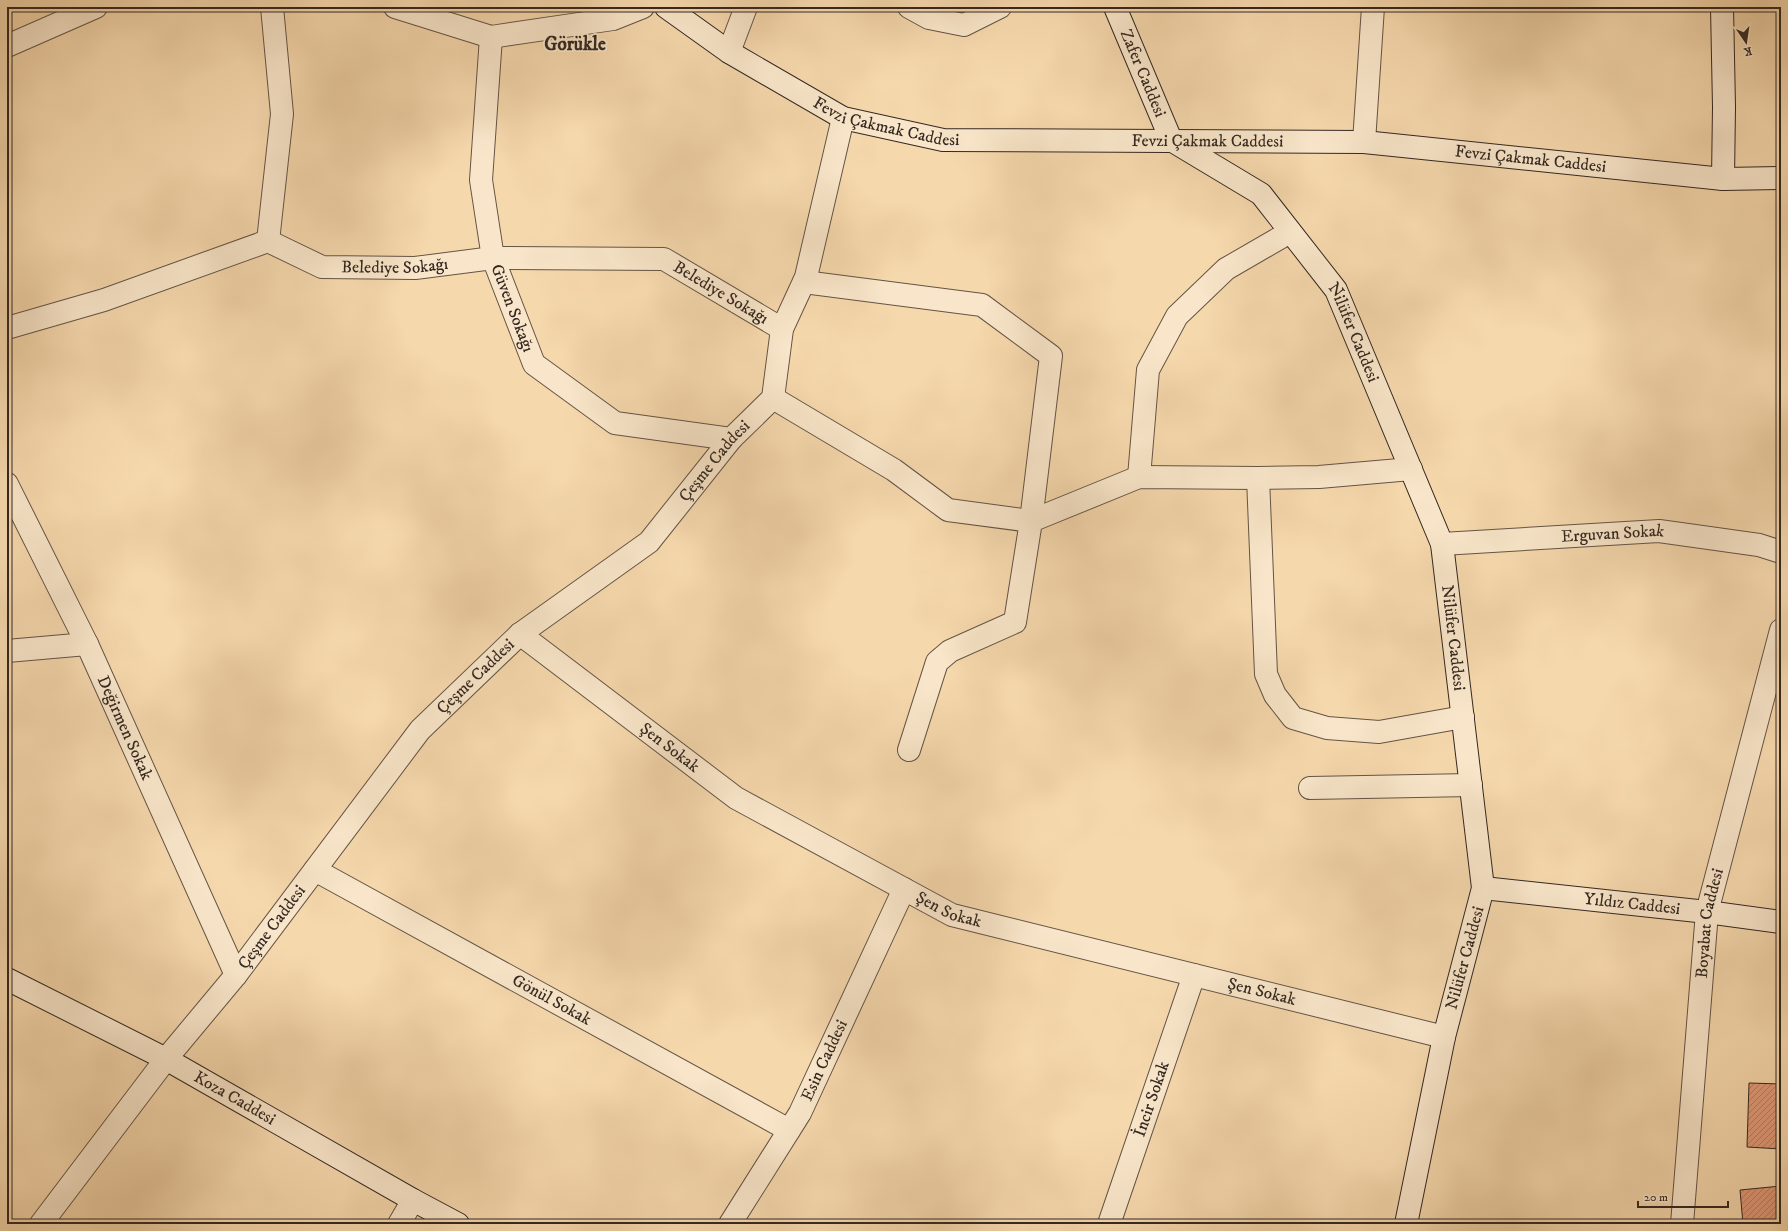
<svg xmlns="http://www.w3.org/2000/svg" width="1788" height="1231" font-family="'IM FELL DW Pica',serif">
	<defs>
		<pattern id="building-hatch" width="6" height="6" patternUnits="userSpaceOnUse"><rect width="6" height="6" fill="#e19b7a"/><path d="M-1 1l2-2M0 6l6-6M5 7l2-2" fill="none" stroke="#b77e64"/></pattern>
	</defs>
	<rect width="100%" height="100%" fill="#f6d8ad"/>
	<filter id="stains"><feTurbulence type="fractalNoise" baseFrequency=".005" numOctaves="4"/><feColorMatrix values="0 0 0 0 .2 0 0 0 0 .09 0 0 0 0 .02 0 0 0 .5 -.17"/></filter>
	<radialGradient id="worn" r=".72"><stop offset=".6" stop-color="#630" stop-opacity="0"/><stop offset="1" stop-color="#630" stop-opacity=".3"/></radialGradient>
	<path fill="url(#building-hatch)" stroke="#342822" d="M1749 1083 1781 1084V1149L1747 1147Z
		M1781 1186V1224H1743L1740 1190Z"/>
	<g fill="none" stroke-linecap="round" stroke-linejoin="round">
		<defs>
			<g id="street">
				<path d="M395 7 491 37 613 19 643 7"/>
				<path d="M909 7 929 18 964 25 1000 7"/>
				<path id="s1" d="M491 37 481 180 493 258 534 364 615 423 731 439"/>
				<path d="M7 46 96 7"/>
				<path d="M729 52 746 7"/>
				<path d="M1364 142 1373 7"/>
				<path d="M268 241 282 114 272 7"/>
				<path d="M804 282 982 305 1051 356 1031 521 1015 622 950 651 937 662 909 750"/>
				<path id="s2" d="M7 328 104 300 268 241 322 267 415 268 493 258 664 259 782 329"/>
				<path d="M773 398 894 470 948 510 1031 521 1139 477 1258 478 1319 477 1411 469"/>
				<path d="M1139 477 1148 370 1177 316 1226 269 1290 232"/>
				<path d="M1258 478 1266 674 1275 695 1293 718 1327 728 1379 732 1463 717"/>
				<path id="s3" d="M7 484 87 644 236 975"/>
				<path id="s4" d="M1442 544 1659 531 1759 545 1781 552"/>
				<path id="s5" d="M520 634 736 798 952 915 1444 1037"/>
				<path d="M7 651 87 644"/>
				<path d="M1310 788 1471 785"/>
				<path id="s6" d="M315 870 789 1130"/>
				<path id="s7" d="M41 1224 166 1059 236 975 420 730 520 634 649 542 731 439 773 398 782 329 806 277 843 118"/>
				<path d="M399 1224 413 1200"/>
				<path id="s8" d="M730 1224 800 1113 904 889"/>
				<path id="s9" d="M1109 1224 1194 975"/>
				<path id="s10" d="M1682 1224 1707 912 1781 630"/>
			</g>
			<g id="secondary">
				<path id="s11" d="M666 7 729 52 843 118 943 140 1364 142 1723 179 1781 178"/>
				<path id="s12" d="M1115 7 1171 140 1261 194 1336 290 1442 544 1483 888 1444 1037 1406 1224"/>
				<path d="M1722 7 1724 107 1723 179"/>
				<path id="s13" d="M1483 888 1707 912 1781 922"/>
				<path id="s14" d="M7 979 166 1059 413 1200 458 1224"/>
			</g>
		</defs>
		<use href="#street" stroke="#645445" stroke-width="24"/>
		<use href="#secondary" stroke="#342822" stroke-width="24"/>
		<use href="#street" stroke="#f9e6ca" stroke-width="22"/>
		<use href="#secondary" stroke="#f9e6ca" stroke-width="22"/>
	</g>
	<g text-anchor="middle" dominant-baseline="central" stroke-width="3.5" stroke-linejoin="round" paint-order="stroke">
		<g font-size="17" fill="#342822" stroke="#f9e6ca">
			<text stroke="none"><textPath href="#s12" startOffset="72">Zafer Caddesi</textPath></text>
			<text stroke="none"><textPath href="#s11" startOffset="252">Fevzi Çakmak Caddesi</textPath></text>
			<text stroke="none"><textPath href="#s11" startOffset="576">Fevzi Çakmak Caddesi</textPath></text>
			<text stroke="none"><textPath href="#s11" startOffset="900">Fevzi Çakmak Caddesi</textPath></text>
			<text stroke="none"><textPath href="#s2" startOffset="408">Belediye Sokağı</textPath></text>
			<text stroke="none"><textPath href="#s2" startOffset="744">Belediye Sokağı</textPath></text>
			<text stroke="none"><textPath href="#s1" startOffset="276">Güven Sokağı</textPath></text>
			<text stroke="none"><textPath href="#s12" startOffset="417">Nilüfer Caddesi</textPath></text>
			<text stroke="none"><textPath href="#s7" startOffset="1024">Çeşme Caddesi</textPath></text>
			<text stroke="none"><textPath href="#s4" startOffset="171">Erguvan Sokak</textPath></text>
			<text stroke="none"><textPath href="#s12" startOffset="741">Nilüfer Caddesi</textPath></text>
			<text stroke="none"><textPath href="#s7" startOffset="700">Çeşme Caddesi</textPath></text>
			<text stroke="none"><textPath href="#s3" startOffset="271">Değirmen Sokak</textPath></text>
			<text stroke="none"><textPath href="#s5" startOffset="188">Şen Sokak</textPath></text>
			<text stroke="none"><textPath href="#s13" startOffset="150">Yıldız Caddesi</textPath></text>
			<text stroke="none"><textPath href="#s5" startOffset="512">Şen Sokak</textPath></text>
			<text stroke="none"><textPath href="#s10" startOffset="302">Boyabat Caddesi</textPath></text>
			<text stroke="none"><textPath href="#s7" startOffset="376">Çeşme Caddesi</textPath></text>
			<text transform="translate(1465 958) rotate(-75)">Nilüfer Caddesi</text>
			<text stroke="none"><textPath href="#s5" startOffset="836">Şen Sokak</textPath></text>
			<text stroke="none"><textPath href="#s6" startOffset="270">Gönül Sokak</textPath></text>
			<text stroke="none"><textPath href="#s8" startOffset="189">Esin Caddesi</textPath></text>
			<text stroke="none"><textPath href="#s14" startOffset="257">Koza Caddesi</textPath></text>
			<text stroke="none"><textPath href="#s9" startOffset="132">İncir Sokak</textPath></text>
		</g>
		<g font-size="19" font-weight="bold" fill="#342822" stroke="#f9e6ca">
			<text x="575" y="44">Görükle</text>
		</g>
	</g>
	<rect width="1788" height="1231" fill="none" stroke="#f6d8ad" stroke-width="24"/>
	<rect x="8" y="8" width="1772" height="1215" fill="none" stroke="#342822" stroke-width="2"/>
	<rect x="12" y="12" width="1764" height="1207" fill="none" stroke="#342822"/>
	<g transform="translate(1746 42) rotate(167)" stroke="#f9e6ca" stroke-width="3" paint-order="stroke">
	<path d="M0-3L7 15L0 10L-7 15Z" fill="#342822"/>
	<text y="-6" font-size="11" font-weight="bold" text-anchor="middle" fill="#342822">K</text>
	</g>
	<path d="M1638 1201v6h90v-6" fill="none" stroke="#342822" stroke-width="2"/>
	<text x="1644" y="1201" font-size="12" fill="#342822" stroke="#f9e6ca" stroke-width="3" paint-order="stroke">20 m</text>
	<rect width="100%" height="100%" filter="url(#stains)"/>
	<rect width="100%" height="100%" fill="url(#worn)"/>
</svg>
